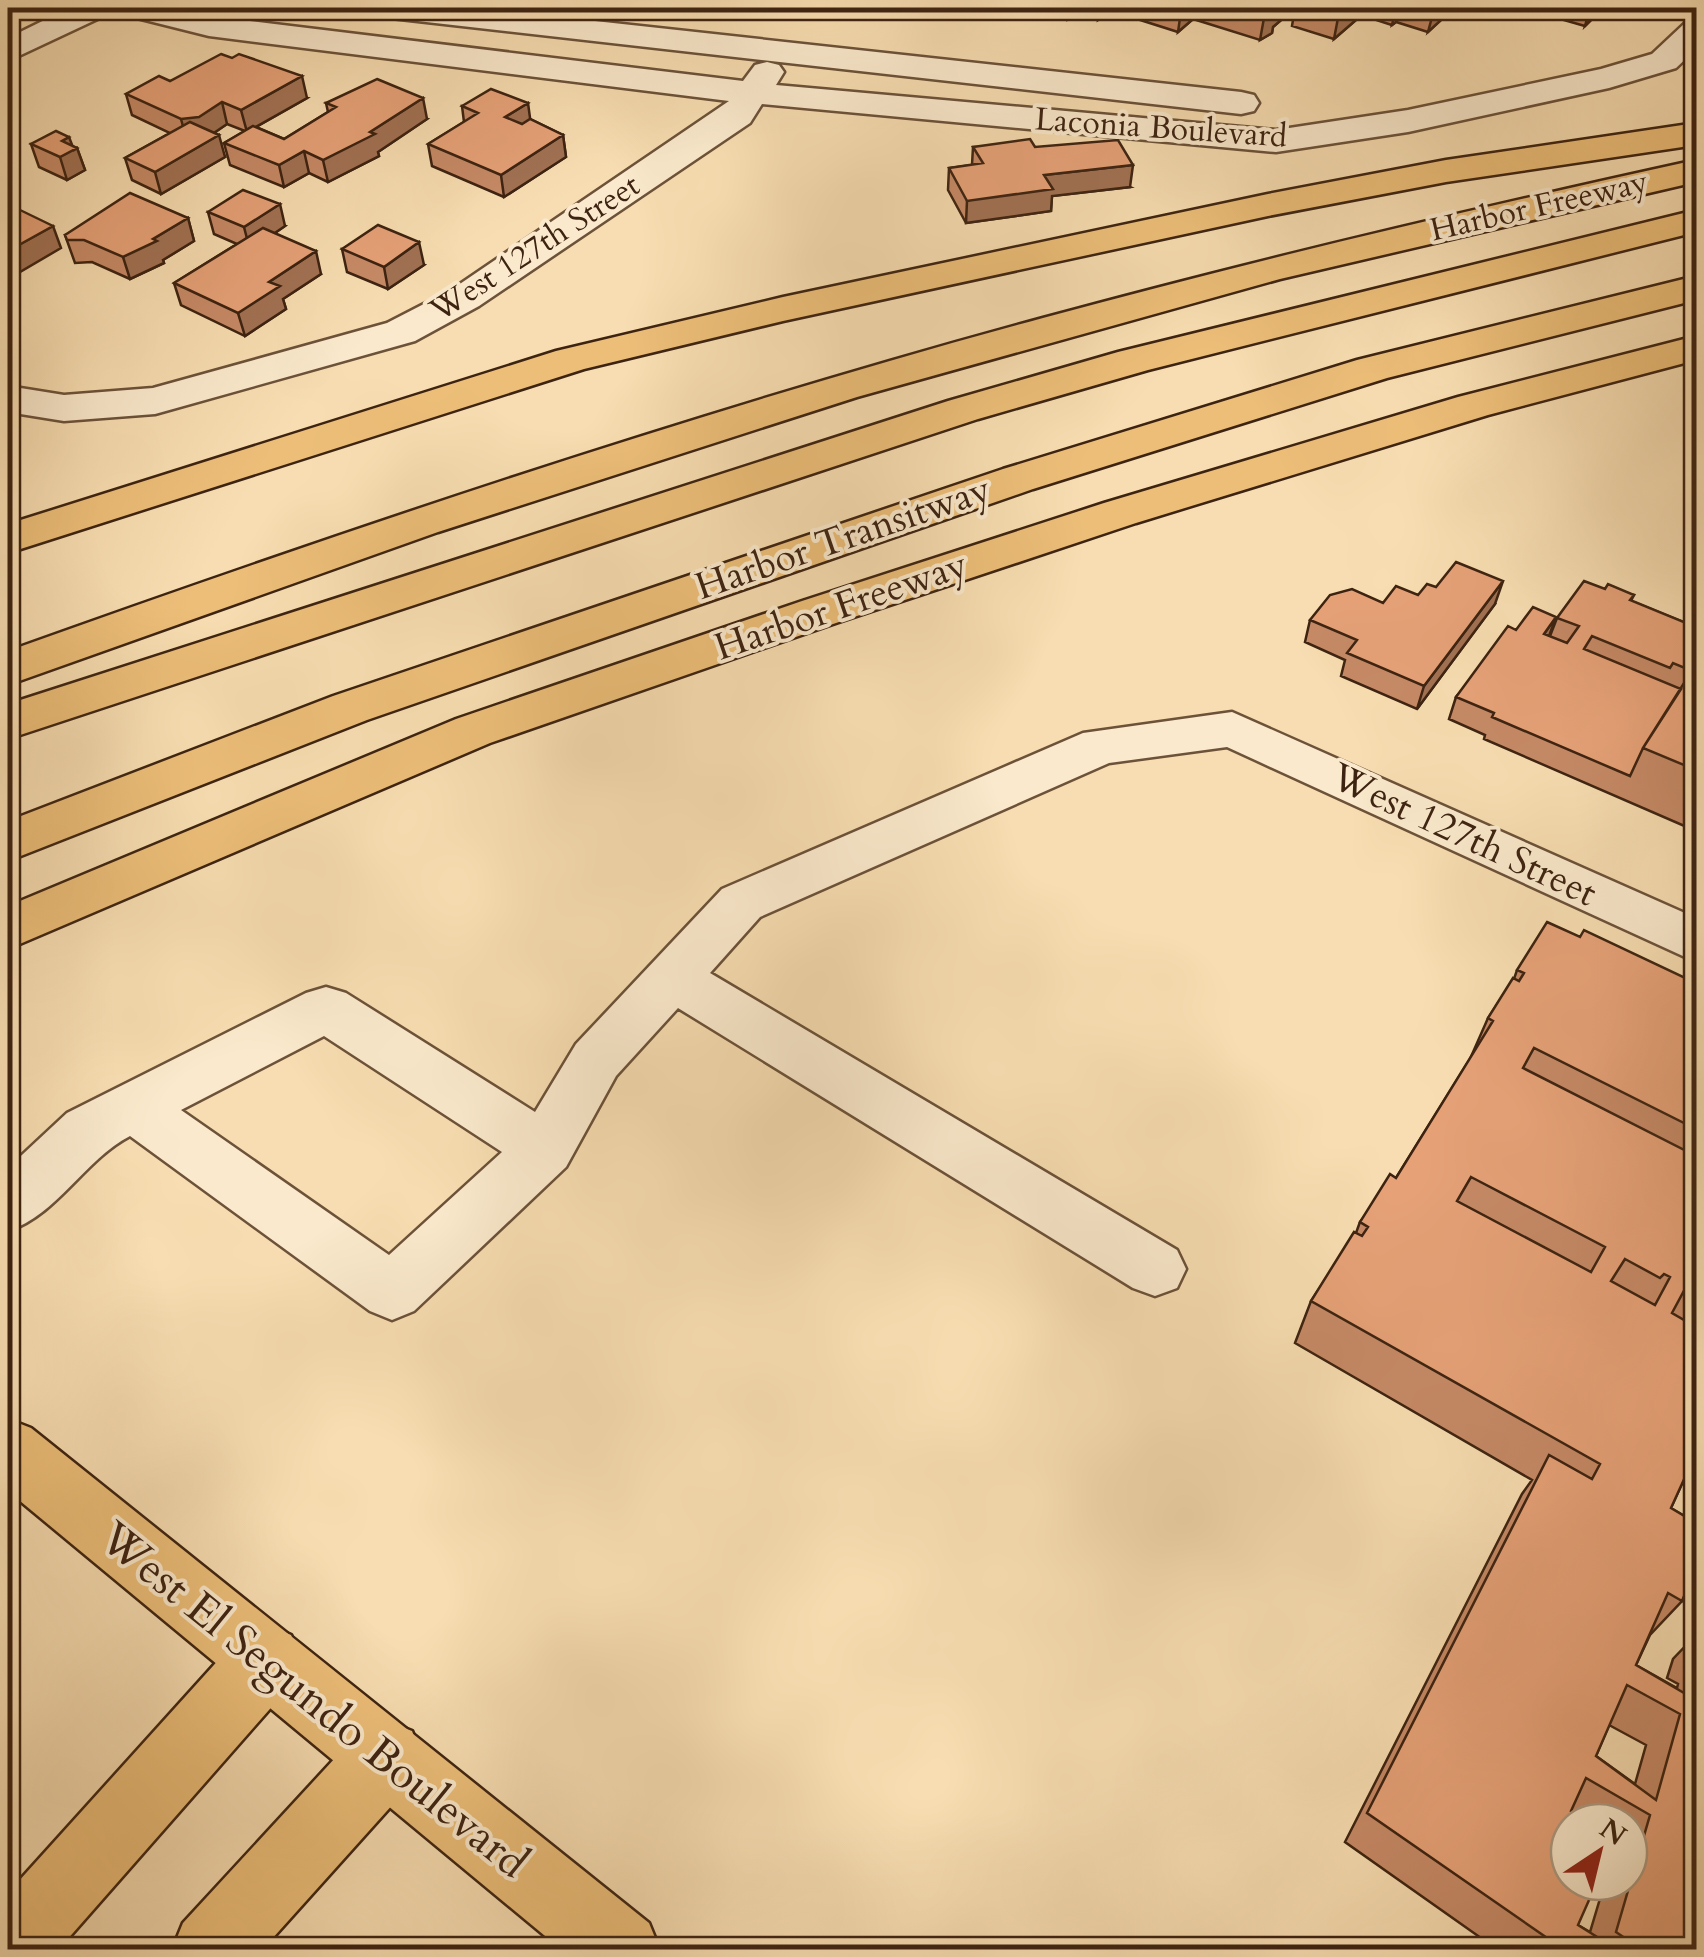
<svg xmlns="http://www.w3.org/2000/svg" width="1704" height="1957" font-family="Cardo,serif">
	<rect width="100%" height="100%" fill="#f7ddb1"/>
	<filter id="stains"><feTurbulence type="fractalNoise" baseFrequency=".002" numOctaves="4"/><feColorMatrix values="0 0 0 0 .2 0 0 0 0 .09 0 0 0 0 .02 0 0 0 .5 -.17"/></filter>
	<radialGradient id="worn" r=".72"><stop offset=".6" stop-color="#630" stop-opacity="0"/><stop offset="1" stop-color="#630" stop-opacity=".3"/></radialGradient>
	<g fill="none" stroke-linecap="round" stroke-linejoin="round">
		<defs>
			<path id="minor" d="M69 8H111L106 15 8 61V38Z
				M120 8H175L209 16 743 81 755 65 767 62 779 65 784 72 776 85 1276 130 1408 110 1601 69 1652 54 1684 24 1696 21V49L1676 68 1609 88 1408 132 1276 152 762 104 750 123 479 306 415 341 155 414 64 421 8 412V386L64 395 153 388 387 323 451 290 729 101 209 36 125 15Z
				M374 8H476L1241 92 1254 95 1259 103 1254 111 1241 114 391 18 379 15Z
				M1232 712 1696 918V962L1227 747 1109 763 760 917 710 973 1177 1250 1186 1269 1177 1288 1155 1296 1133 1288 678 1008 616 1076 566 1167 414 1311 392 1320 370 1311 130 1136C84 1160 57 1215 8 1231V1168L67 1113 306 993 326 987 346 993 535 1112 576 1044 722 889 1083 733ZM324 1036 502 1152 389 1255 181 1110Z"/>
			<path id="major" d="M8 1419 31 1428 649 1923 660 1950H562L8 1491Z"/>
			<path id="highway" d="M1696 123V145L1446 182 1268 216 783 321 584 369 8 553V524L556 351 783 297 1268 194 1446 160Z
				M1696 160V182L1280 279 857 397 438 532 8 685V651C349 529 693 413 1043 318 1259 259 1477 208 1696 160Z
				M1696 210V232L1148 370 978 419 8 739V704L948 401 1118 352Z
				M1696 276V300L1387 378 1033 489 367 720 8 861V821L333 696 1003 469 1357 360Z
				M1696 336V360L1488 415 1136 523 836 623 490 743 8 949V906L456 719 802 601 1104 503 1458 397Z
				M266 1625 291 1635 301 1660 291 1685 58 1950H8V1893L241 1635Z
				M386 1721 412 1731 422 1757 412 1783 262 1950H172L183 1923 360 1731Z"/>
		</defs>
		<use href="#minor" stroke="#6c5239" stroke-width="5"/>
		<use href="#major" stroke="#3d2311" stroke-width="5"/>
		<use href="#highway" stroke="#3d2311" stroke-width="5"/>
		<use href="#minor" fill="#fae9cc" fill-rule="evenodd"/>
		<use href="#major" fill="#ecbe78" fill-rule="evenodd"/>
		<use href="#highway" fill="#ecbe78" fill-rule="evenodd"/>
	</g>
	<path fill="#c68a66" stroke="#3d2311" stroke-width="2.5" fill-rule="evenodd" d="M1033 8H1116L1098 20 1075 13 1068 19Z
		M1135 8H1454L1428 32 1396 22 1392 25 1376 20 1377 16 1364 13 1334 39 1292 26 1295 8 1273 27 1272 33 1260 40 1193 19 1178 32 1134 18Z
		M1548 8H1601L1600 11 1585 26 1546 15Z
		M170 81 307 98 256 127 284 139 328 112 326 103 427 119 378 152 379 156 328 182 309 173 284 187 230 165 224 143 245 131 227 124 214 133 225 157 161 194 132 180 125 158 170 133 132 115 126 94Z
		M462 106 530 119 563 135 566 157 504 197 432 166 428 144 464 122Z
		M31 144 72 146 77 148 85 170 67 180 39 167Z
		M973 147H1035L1130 187 1052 196 1051 211 966 223 948 190 949 168 972 165Z
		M208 212 285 226 275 233 321 274 283 299 286 309 245 336 181 305 174 283 237 244 214 234Z
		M188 218 194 241 163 260 164 263 130 279 92 262 75 263 65 235Z
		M342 249 424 265 388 289 347 272Z
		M1436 587 1495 604 1417 709 1341 676 1345 660 1305 642 1310 620 1418 595Z
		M1605 589 1634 595 1631 601 1696 627V831L1484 739 1485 735 1449 719 1456 697 1516 630 1550 636 1557 618Z
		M1580 937 1696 983V1453L1671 1508 1696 1523V1601L1684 1595 1682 1601 1650 1635 1636 1665 1677 1688 1678 1684 1667 1678 1673 1659 1693 1638 1696 1626V1950H1498L1345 1842 1522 1494 1532 1480 1295 1343 1311 1301 1356 1233 1360 1222 1396 1178 1470 1059 1488 1018 1514 979 1517 970ZM1609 1725 1646 1745 1635 1784 1596 1756ZM1569 1822H1629V1882H1605L1590 1932 1578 1925Z"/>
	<path fill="#a17153" stroke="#3d2311" stroke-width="2.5" d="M1069 8H1075V13L1068 19Z
		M1099 8H1116L1098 20Z
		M1185 8H1195L1193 19 1178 32 1181 11Z
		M1275 8H1295L1273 27 1272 33 1260 40 1264 18Z
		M1350 8H1365L1364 13 1334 39 1338 18Z
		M1396 8H1399L1396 22 1392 25Z
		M1437 8H1454L1428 32 1434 10Z
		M1590 8H1601L1600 11 1585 26Z
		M302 76 307 98 247 132 241 110Z
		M423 98 427 119 378 152 379 156 328 182 323 160 370 132Z
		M222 102 227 124 205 139 187 141 181 119Z
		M528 103 531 125 508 139 505 117Z
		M219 135 225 157 161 194 155 172Z
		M563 135 566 157 504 197 501 175Z
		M69 137 74 150 77 148 85 170 67 180 60 157 62 141Z
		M304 151 309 173 284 187 279 165Z
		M1133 165 1130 187 1052 196 1051 211 966 223 967 201 1044 175Z
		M280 204 285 226 250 250 244 227Z
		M188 218 194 241 163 260 164 263 130 279 123 257Z
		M53 226 61 248 8 279V251Z
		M419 242 424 265 388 289 384 267Z
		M316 251 321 274 283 299 286 309 245 336 238 313 269 282Z
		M1503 581 1495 604 1417 709 1424 686Z
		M1556 617 1548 639 1544 634Z"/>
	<path fill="#e6a177" stroke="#3d2311" stroke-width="2.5" fill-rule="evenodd" d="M1228 8H1275L1272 10 1276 11 1264 18Z
		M1304 8H1350L1338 18Z
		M221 54 232 58 239 54 302 76 241 110 222 102 199 117 181 119 126 94 159 76 170 81Z
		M377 79 423 98 370 132 375 134 323 160 304 151 279 165 224 143 253 126 284 139 336 107 326 103Z
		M491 89 528 103 505 117 522 124 530 119 563 135 501 175 428 144 478 113 462 106Z
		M190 122 219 135 155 172 125 158Z
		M56 131 69 137 62 141 77 148 60 157 31 144Z
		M1030 139 1035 147 1118 140 1133 165 1044 175 1053 189 967 201 949 168 983 163 973 147Z
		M243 190 280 204 244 227 208 212Z
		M130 193 188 218 153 239 157 241 123 257 84 240H67L65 235Z
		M18 209 53 226 8 251V215Z
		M378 225 419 242 384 267 342 249Z
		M263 228 316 251 269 282 280 286 238 313 174 283Z
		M1456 562 1503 581 1424 686 1347 653 1357 640 1310 620 1330 595 1352 589 1383 603 1396 586 1418 595 1427 584 1436 587Z
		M1584 581 1605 589 1608 584 1634 595 1630 600 1696 627V664L1692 671 1673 663 1670 668 1592 636 1584 649 1681 689 1643 748 1630 776 1492 717 1494 713 1456 697 1508 626 1516 630 1533 607 1556 617 1544 634 1567 643 1579 626 1557 618Z
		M1696 664V770L1643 748Z
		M1547 922 1580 937 1584 930 1696 983V1129L1534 1048 1523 1068 1696 1156V1292L1686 1287 1672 1313 1696 1327V1453L1671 1508 1696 1523V1567L1682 1601 1668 1593 1636 1665 1696 1700V1950H1629L1632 1943 1616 1932 1650 1815 1586 1778 1571 1811 1588 1822H1569V1882H1597L1578 1925 1618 1950H1545L1550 1940 1367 1813 1549 1455 1592 1479 1600 1464 1311 1301 1354 1232 1362 1236 1368 1227 1360 1222 1390 1174 1396 1178 1493 1021 1488 1018 1513 978 1519 981 1524 973 1517 970ZM1471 1177 1605 1247 1591 1272 1457 1201ZM1625 1259 1660 1278 1664 1274 1670 1277 1655 1305 1611 1281ZM1627 1685 1680 1714 1656 1800 1596 1756Z"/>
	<g text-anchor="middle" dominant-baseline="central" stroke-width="8" stroke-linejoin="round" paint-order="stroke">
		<g font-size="32" fill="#3d2311" stroke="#fae9cc">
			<text transform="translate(1161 128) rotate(4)">Laconia Boulevard</text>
			<text transform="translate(1539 206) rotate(-13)">Harbor Freeway</text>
			<text transform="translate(535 248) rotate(-33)">West 127th Street</text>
		</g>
		<g font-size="38" fill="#3d2311" stroke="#fae9cc">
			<text transform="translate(843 538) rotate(-19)">Harbor Transitway</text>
			<text transform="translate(841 606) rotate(-19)">Harbor Freeway</text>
			<text transform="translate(1464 835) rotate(25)">West 127th Street</text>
		</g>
		<g font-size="45" fill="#3d2311" stroke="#fae9cc">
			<text transform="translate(314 1700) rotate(39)">West El Segundo Boulevard</text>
		</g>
	</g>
	<rect width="1704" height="1957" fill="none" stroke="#f7ddb1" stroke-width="40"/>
	<rect x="10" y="10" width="1684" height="1937" fill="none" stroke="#3d2311" stroke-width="5"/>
	<rect x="20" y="20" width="1664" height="1917" fill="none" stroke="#3d2311" stroke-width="2.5"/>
	<g transform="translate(1599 1852) rotate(35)"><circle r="48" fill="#fae9cc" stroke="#ae9a81" stroke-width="2.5"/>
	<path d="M0-8L18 38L0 25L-18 38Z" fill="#8f2418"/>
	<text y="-15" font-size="28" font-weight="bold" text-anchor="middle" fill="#3d2311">N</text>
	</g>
	<rect width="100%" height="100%" filter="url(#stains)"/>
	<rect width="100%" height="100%" fill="url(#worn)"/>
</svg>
